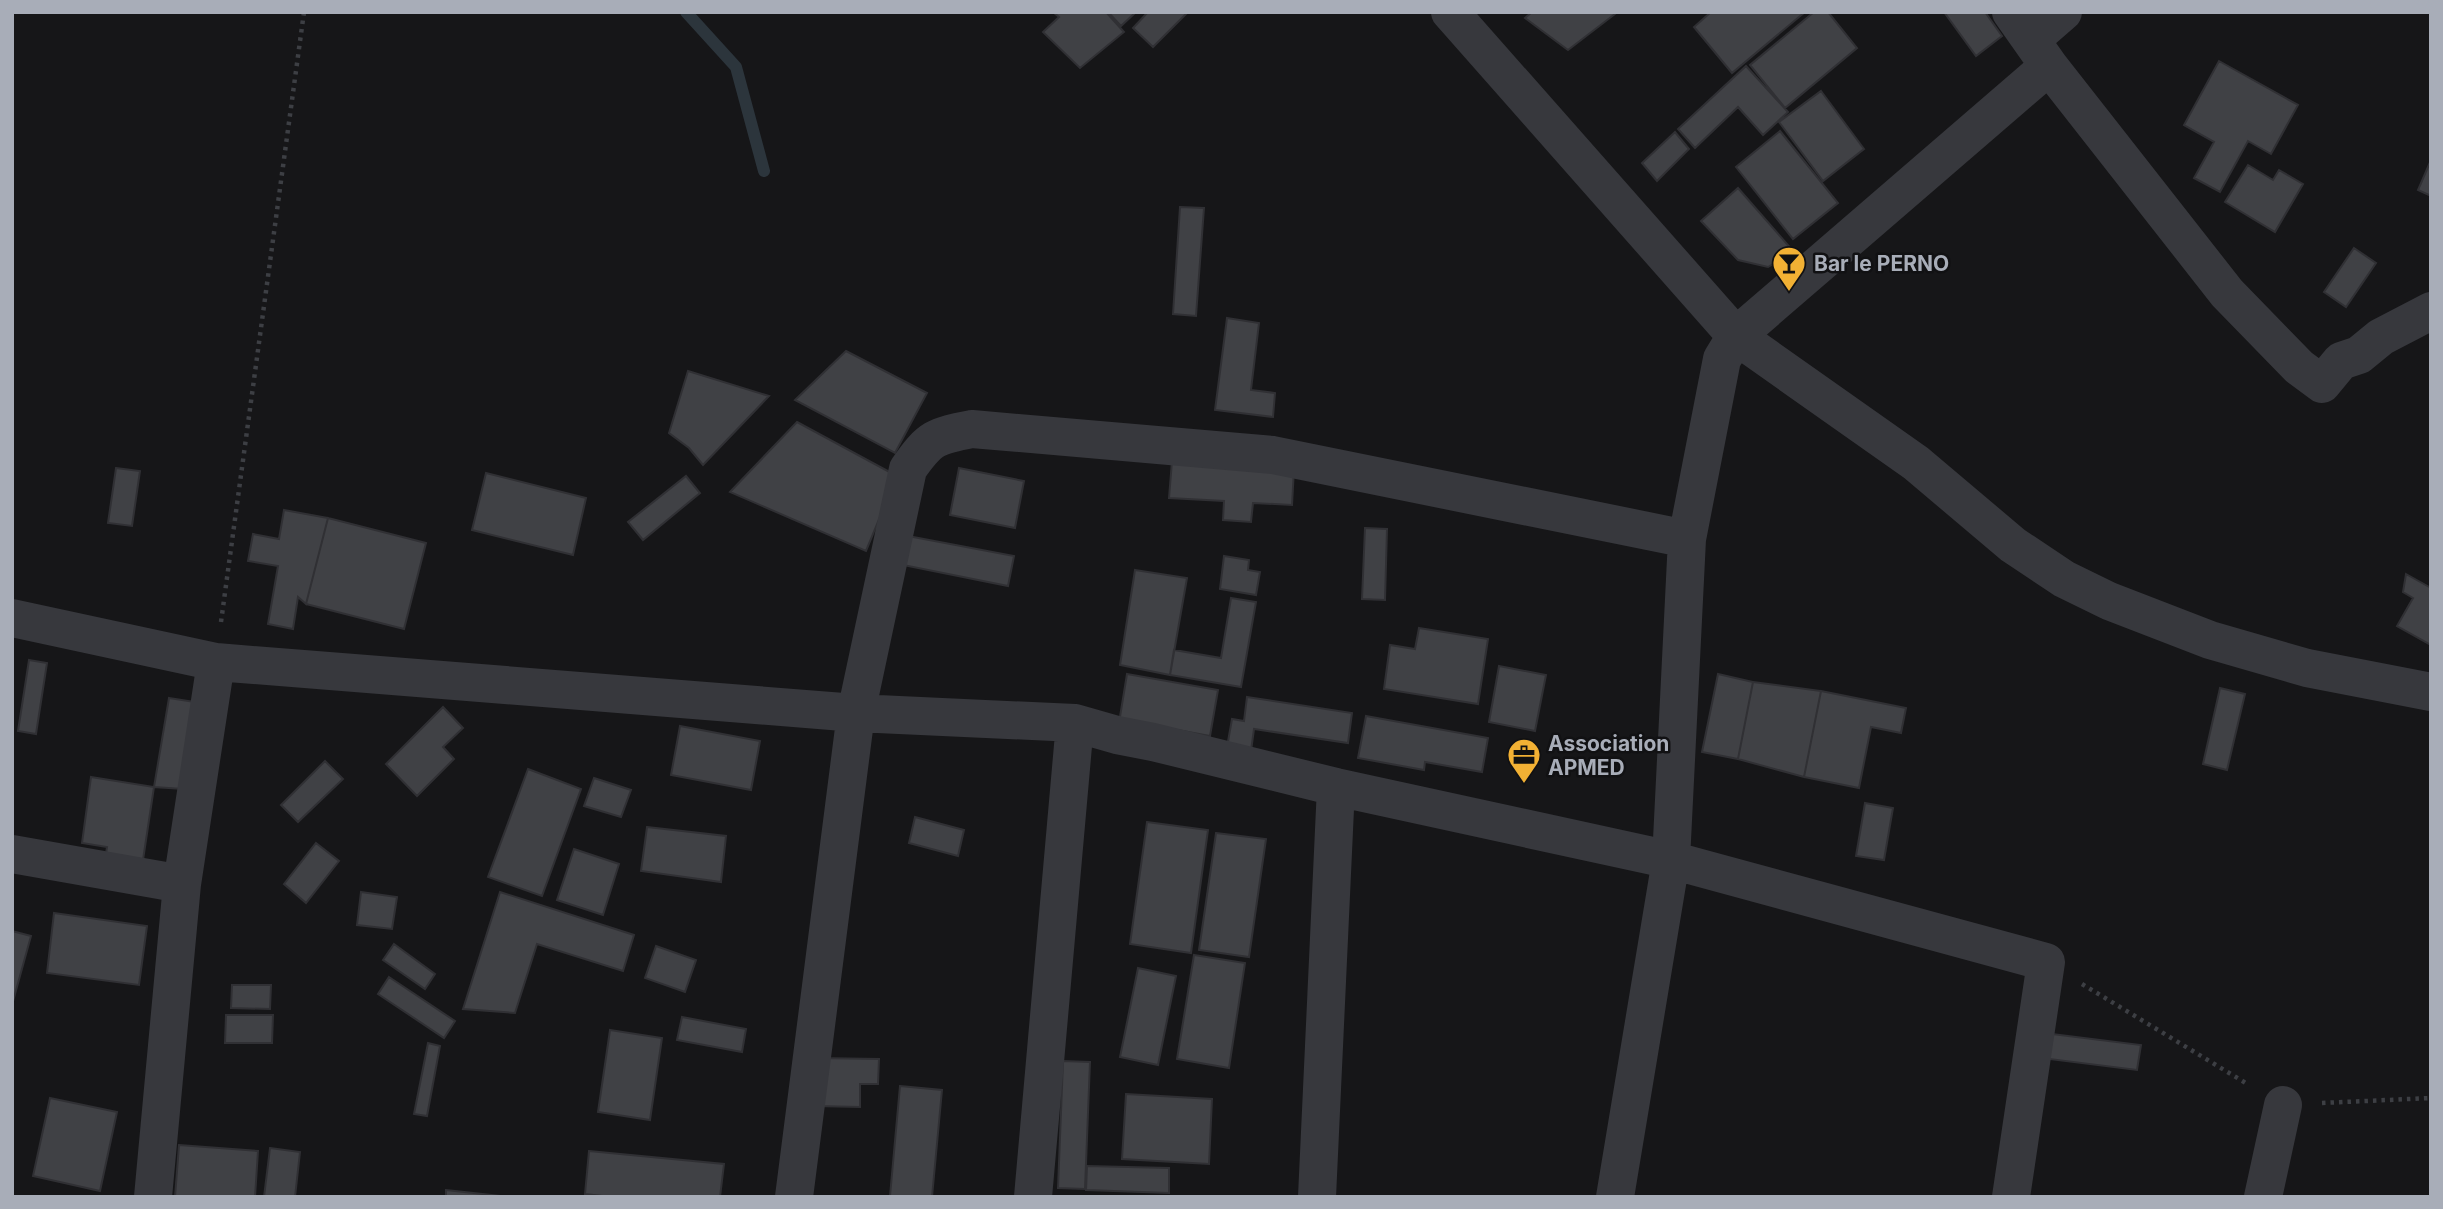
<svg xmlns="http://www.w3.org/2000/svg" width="2443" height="1209" font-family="Inter,sans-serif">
	<rect width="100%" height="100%" fill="#161618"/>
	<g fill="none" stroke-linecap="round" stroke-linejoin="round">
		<path stroke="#2c353c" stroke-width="12" d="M686 12 736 67 764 171"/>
	</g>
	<path fill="#404145" stroke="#303034" stroke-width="2" d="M1053 12H1106L1124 32 1080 68 1043 32 1059 17Z
		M1108 12H1136L1121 26Z
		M1148 12H1188L1153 47 1133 28Z
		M1532 12H1613L1615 14 1568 50 1525 18Z
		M1711 12H1805L1732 73 1694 27Z
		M1814 12H1828L1857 48 1785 108 1750 65Z
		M1944 12H1985L2002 36 1976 56Z
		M2219 61 2298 105 2271 154 2248 141 2220 192 2194 178 2214 142 2184 125Z
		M1746 66 1788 112 1763 135 1738 107 1695 148 1678 129Z
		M1821 91 1864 149 1823 181 1779 122Z
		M1780 131 1838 203 1793 239 1736 167Z
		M1675 132 1689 149 1657 181 1642 163Z
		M2431 160V196L2418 190Z
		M2248 165 2273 180 2279 170 2303 184 2275 232 2225 202Z
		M1738 188 1794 252 1768 267 1738 260 1701 221Z
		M1180 207 1204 208 1196 316 1173 314Z
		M2354 248 2376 263 2346 307 2324 292Z
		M1227 318 1259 323 1251 390 1275 393 1273 417 1215 410Z
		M846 351 927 393 895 453 795 400Z
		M688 371 769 396 703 465 689 448 669 433Z
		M797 422 897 476 866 551 730 492Z
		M1172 461 1294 469 1292 505 1253 503 1251 522 1223 520 1224 501 1169 498Z
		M116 468 140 471 132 526 108 523Z
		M959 468 1024 481 1015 528 950 515Z
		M486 473 586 498 573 555 472 530Z
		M686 476 700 493 643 540 628 522Z
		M284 510 328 518 306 604 298 597 293 629 268 624 278 566 248 561 253 534 279 539Z
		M328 518 426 543 404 629 306 604Z
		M1365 528 1387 529 1385 600 1362 599Z
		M908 536 1014 556 1008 586 903 565Z
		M1224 556 1249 560 1248 570 1260 572 1256 595 1220 589Z
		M1135 570 1187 578 1170 675 1120 665Z
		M2406 574 2431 588V645L2397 626 2413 598 2403 592Z
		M1231 598 1256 602 1241 687 1170 675 1174 650 1221 658Z
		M1419 628 1488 639 1478 704 1384 689 1390 645 1415 649Z
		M29 660 47 663 36 734 18 731Z
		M1499 666 1546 675 1535 731 1489 722Z
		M1127 674 1218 690 1210 736 1156 726 1117 735Z
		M1718 674 1753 682 1738 759 1702 752Z
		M1753 682 1821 691 1804 777 1738 759Z
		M2220 688 2245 694 2227 770 2203 764Z
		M1821 691 1906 708 1901 733 1871 727 1859 788 1804 777Z
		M1247 697 1352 713 1348 743 1254 729 1251 751 1227 747 1232 719 1244 721Z
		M169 698 195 702 183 789 154 787Z
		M443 707 463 728 443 747 454 759 417 796 386 764Z
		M1366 716 1488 738 1482 772 1425 762 1424 770 1358 758Z
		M680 726 760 741 751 790 671 775Z
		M325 761 343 779 298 822 281 805Z
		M528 769 581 789 542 896 488 877Z
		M91 777 154 787 143 860 106 854 107 847 82 843Z
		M594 778 631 790 621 817 584 806Z
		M1865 803 1893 808 1884 860 1856 856Z
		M915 817 964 830 958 856 909 843Z
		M1147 822 1208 830 1191 953 1130 944Z
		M647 827 726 836 721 882 641 871Z
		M1216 833 1266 839 1249 957 1199 950Z
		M316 843 339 861 306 903 284 884Z
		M574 849 619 864 603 915 557 900Z
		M361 892 397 897 392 929 357 925Z
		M500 892 634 935 623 971 537 944 515 1013 463 1009Z
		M54 913 147 926 139 985 47 973Z
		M12 931 31 936 12 1005Z
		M394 944 435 974 425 989 383 960Z
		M656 946 696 960 685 992 645 978Z
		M1194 955 1245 963 1229 1068 1177 1059Z
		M1138 968 1176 976 1158 1065 1120 1057Z
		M389 977 455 1021 444 1038 378 994Z
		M232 985H271L270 1009 231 1008Z
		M226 1015H273L272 1043H225Z
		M682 1017 746 1029 742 1052 677 1040Z
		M610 1030 662 1038 650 1120 598 1112Z
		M2044 1033 2141 1045 2137 1070 2041 1058Z
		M428 1043 440 1046 427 1116 414 1114Z
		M816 1058 879 1059 878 1084H860V1107L815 1106Z
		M1063 1061 1090 1062 1085 1189 1058 1188Z
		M900 1086 942 1090 932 1197 890 1196Z
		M1126 1094 1212 1099 1209 1164 1122 1159Z
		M50 1098 117 1112 100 1191 33 1176Z
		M179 1145 258 1151 255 1197H175Z
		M270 1148 300 1152 295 1197H264Z
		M589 1151 724 1164 720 1197H611L585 1194Z
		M1087 1166 1169 1168V1193L1086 1190Z
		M446 1190 511 1197H446Z"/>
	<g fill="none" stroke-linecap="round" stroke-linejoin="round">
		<path stroke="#3d3f44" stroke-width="4.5" stroke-dasharray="3.5 5" stroke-linecap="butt" d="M221 622 304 12
			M2082 984 2249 1085
			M2322 1103 2431 1098"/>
		<path stroke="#37383d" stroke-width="38" d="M1450 12 1736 336 1722 359 1687 539 1671 860 1615 1197
			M2011 12 2049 66 1736 336 1916 463 2013 545 2064 579 2109 601 2210 640 2307 668 2431 692
			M2032 39 2063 12
			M2049 66 2227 293 2299 367 2322 384 2341 361 2359 355 2381 337 2431 311
			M12 618 216 662 856 713 1075 723 1117 735 1153 742 1336 787 1671 860 2046 962 2011 1197
			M12 854 182 884
			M153 1197 182 884 216 662
			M794 1197 856 713 908 469C930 437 936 436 972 429L1273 455 1687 539
			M1033 1197 1075 723
			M1317 1197 1336 787
			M2263 1197 2283 1105"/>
	</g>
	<defs>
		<symbol id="bar-pin" viewBox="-11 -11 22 30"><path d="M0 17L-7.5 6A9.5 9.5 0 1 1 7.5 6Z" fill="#f2b134" stroke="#111113"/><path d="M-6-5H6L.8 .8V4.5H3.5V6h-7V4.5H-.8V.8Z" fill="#111"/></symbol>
		<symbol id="office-pin" viewBox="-11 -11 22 30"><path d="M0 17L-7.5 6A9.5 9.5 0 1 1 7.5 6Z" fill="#f2b134" stroke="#111113"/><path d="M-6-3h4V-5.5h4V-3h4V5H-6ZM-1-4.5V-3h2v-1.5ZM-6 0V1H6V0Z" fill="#111"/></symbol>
	</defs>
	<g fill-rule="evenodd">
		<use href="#bar-pin" x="1770" y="244" width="38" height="52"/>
		<use href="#office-pin" x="1505" y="736" width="38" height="52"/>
	</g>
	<g text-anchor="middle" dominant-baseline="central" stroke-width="5" stroke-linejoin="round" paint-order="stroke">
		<g font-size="21" font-weight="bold" fill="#a8adb8" stroke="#111113" text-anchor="start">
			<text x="1814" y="263">Bar le PERNO</text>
			<text x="1548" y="743">Association<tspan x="1548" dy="24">APMED</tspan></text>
		</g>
	</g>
	<rect width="2443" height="1209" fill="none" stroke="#a8adb8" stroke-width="28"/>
</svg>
